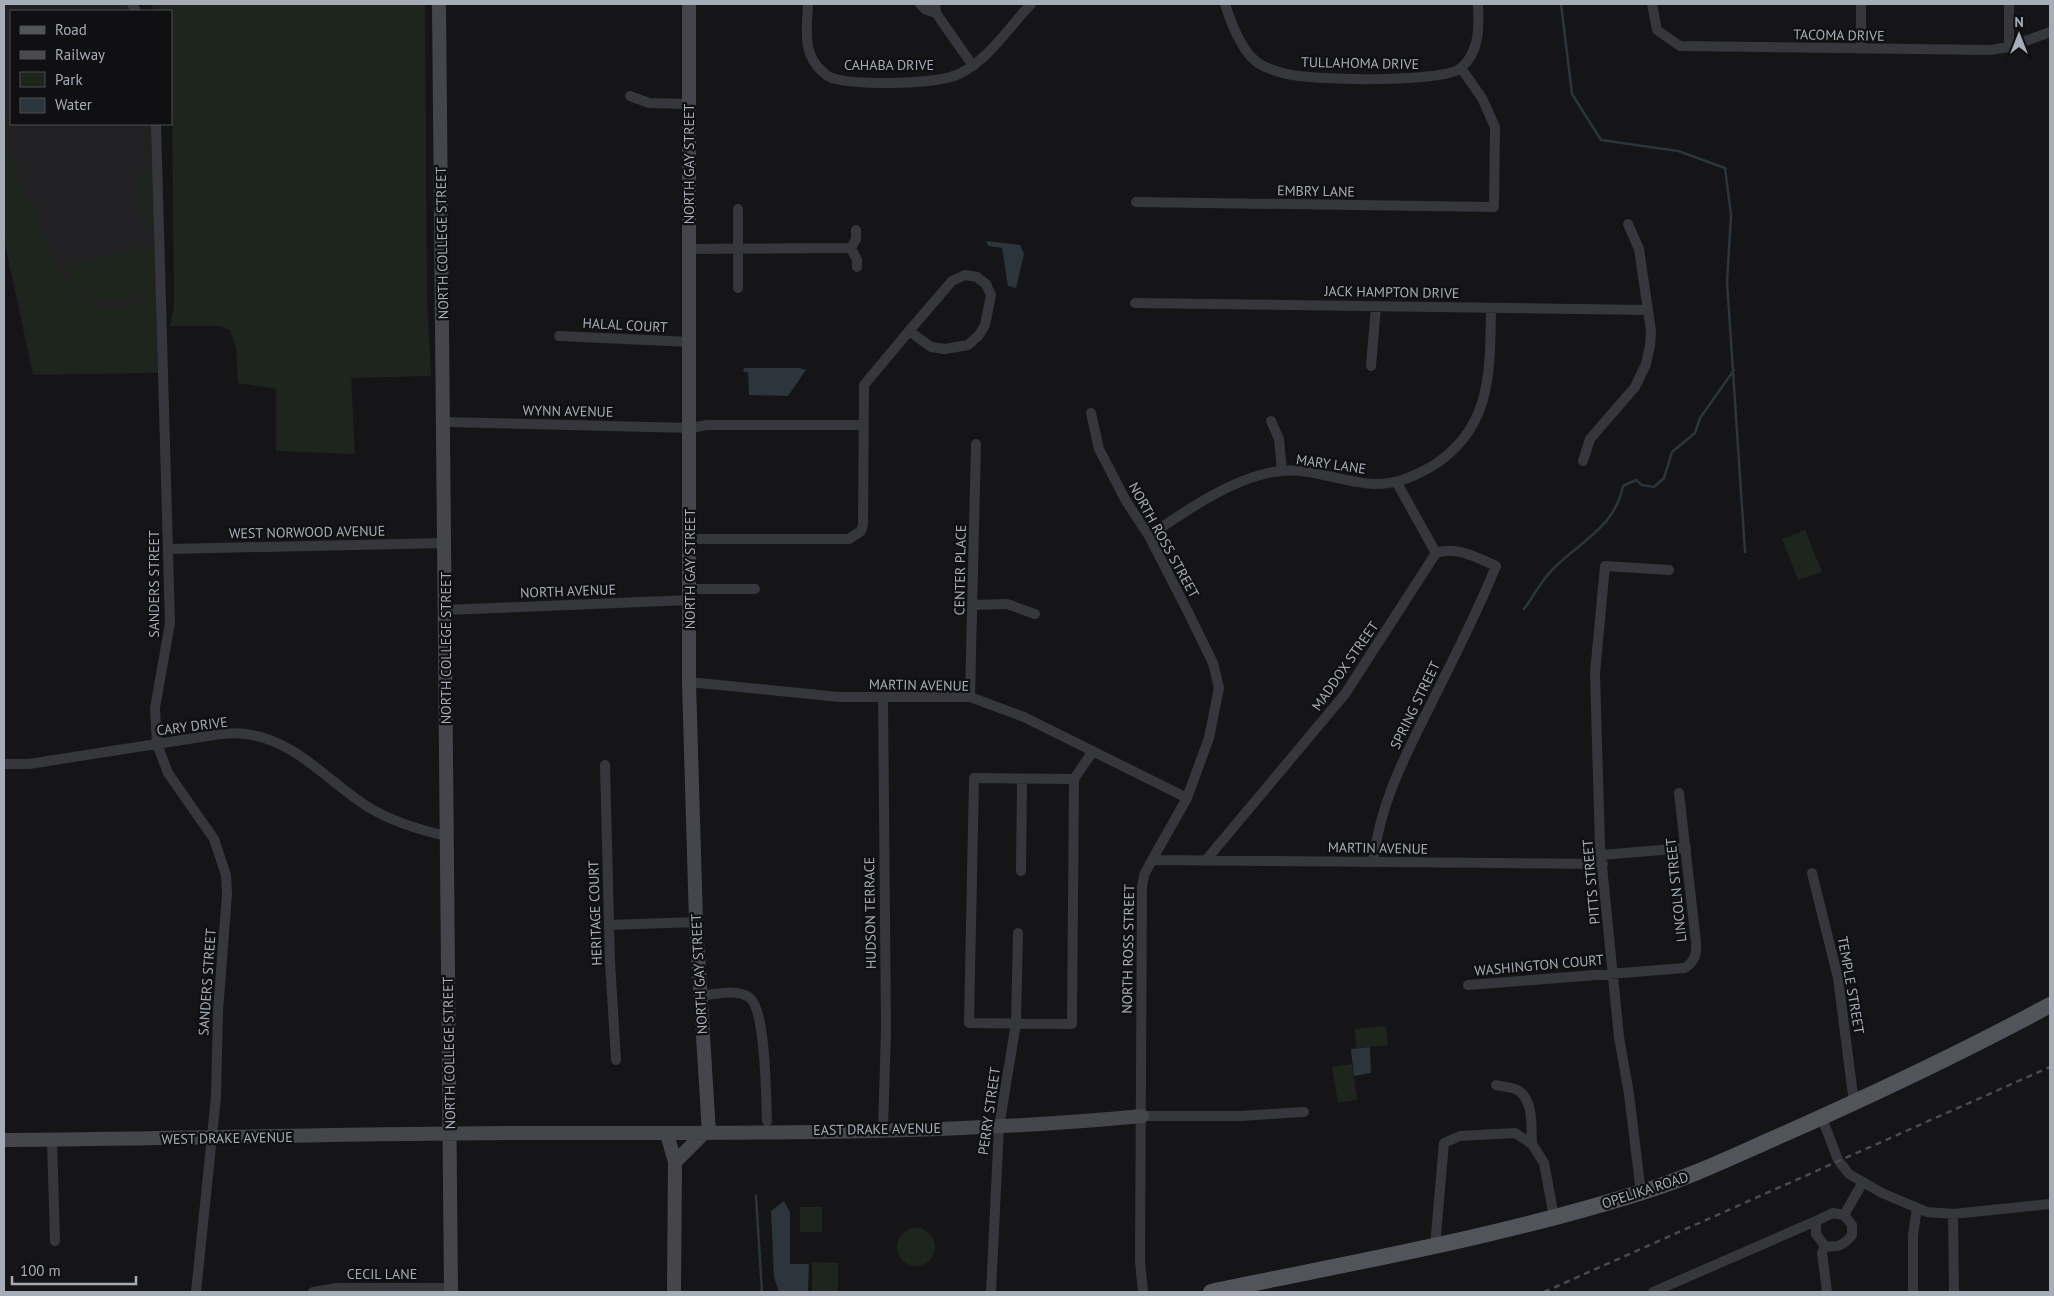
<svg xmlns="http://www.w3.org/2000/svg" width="2054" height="1296" font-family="'PT Sans',sans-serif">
	<rect width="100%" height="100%" fill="#151517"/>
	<path fill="#212124" d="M4 4H127L131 11H11V124H152L158 373 33 375 4 240Z"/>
	<path fill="#1d251d" d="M151 4H425L427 299 431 376 351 378 355 454 276 451V389L238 383 236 348 230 330 219 326H170L174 307 171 11H154Z
		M4 92 10 130 9 155 19 167 16 178 22 191 33 204 53 260 71 292 105 310 145 303V293L111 304 72 292 64 262 82 263 142 246 147 249 152 244 156 247 153 291 155 293 157 372 35 373 4 232Z
		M148 166H152L154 175 153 228H148C136 211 129 181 148 166Z
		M1805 530 1822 572 1798 580 1782 539Z
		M1386 1026 1388 1045 1356 1048 1355 1029Z
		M1352 1064 1357 1100 1338 1103 1332 1067Z
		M800 1207H822V1232H800Z
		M897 1247a19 19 0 1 1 38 0a19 19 0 1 1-38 0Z
		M812 1262 838 1263V1292H812Z"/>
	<path fill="#2b353b" d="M986 241 1020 245 1024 254 1016 288 1008 286 1002 248 988 246Z
		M744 368H799L806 370 788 396 749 395 748 372H743Z
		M1370 1047 1371 1073 1354 1076 1351 1049Z
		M784 1201 790 1212V1264H809L808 1292H779L774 1277 771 1211Z"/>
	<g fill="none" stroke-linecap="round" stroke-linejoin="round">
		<path stroke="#2b353b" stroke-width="2.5" d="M1561 4 1572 94 1601 140 1678 151 1725 168 1731 215 1727 282 1745 552
			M1524 609C1534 596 1542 579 1554 568 1581 541 1615 527 1623 486L1636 480 1642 485 1654 487 1664 478 1672 452 1695 433 1700 418 1734 370
			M756 1196 762 1292"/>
		<path stroke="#36373c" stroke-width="10" d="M132 4 136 11
			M808 4C807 25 803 49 817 66 822 72 829 78 836 79 860 85 939 85 961 73 991 57 1008 28 1031 4
			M920 4 925 9 936 13 935 4
			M1225 4C1231 23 1241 51 1258 63 1266 68 1275 71 1283 73 1308 81 1443 83 1461 68 1480 52 1479 26 1478 4
			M1652 4 1657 30 1680 46 1990 50 2009 47 2050 32
			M936 13 973 66
			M2009 47V4
			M1861 49V4
			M630 96 649 103 689 104
			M156 124 170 623 155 708 157 744 168 773 214 839 226 875 227 894 218 1011 216 1097 196 1292
			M1136 202 1494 207 1495 127 1482 98 1461 68
			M856 230V239L851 248 857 260V267
			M690 249 851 248
			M738 288V209
			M1135 303 1648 310
			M559 336 691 342
			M1371 366 1376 306
			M1091 413 1099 449 1126 501 1149 536 1188 612 1213 663 1219 688 1209 738 1187 798 1152 860 1144 875 1142 887 1140 1262 1143 1292
			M1271 421 1279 439 1282 471
			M444 422 691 428 707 425H864
			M1583 461 1590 439 1635 387 1646 364 1650 346 1651 331 1639 249 1628 224
			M1397 483 1436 553
			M1149 536C1185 511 1237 475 1281 471 1313 468 1344 483 1375 484 1396 484 1410 478 1429 468 1492 431 1490 373 1491 308
			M690 539H849L861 531 863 525 864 385 909 331 952 281 965 275 977 277 986 284 991 295 985 325 979 335 968 345 945 349 931 347 909 331
			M169 549 445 543
			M690 589H755
			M973 605 1007 604 1035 614
			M446 610 690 600
			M689 682 839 697H970L1024 717 1187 798
			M970 697 976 444
			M4 764H29L214 735C224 734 235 732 245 734 296 740 327 781 368 807 393 822 419 830 447 836
			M605 765 610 961 616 1060
			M974 778 1074 779 1072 1024 969 1023Z
			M1074 779 1093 751
			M1601 855 1686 848
			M1152 860 1603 864
			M1206 860 1345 694 1436 553C1457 546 1476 557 1496 566 1476 616 1451 663 1427 712 1402 762 1380 805 1373 862
			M1021 871 1022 779
			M1812 873 1838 978 1854 1103
			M609 925 696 922
			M1468 985 1685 968C1695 961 1697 954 1696 942L1679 793
			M700 996C714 994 738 988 750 998 766 1011 766 1098 767 1121
			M1496 1085C1503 1087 1514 1087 1519 1091 1534 1101 1531 1129 1532 1144
			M1142 1116H1239L1304 1112
			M1822 1118 1838 1160 1849 1174 1882 1193 1927 1212 1953 1214 2050 1204
			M883 1130 886 1029 883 697
			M52 1140 55 1241
			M1641 1193 1629 1094 1619 1037 1600 846 1595 673 1605 566 1669 570
			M1953 1214 1954 1292
			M1844 1215 1863 1182
			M1816 1221 1833 1213 1844 1215 1852 1225V1235C1844 1245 1838 1248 1825 1246
			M1435 1246 1444 1143 1460 1136 1515 1133 1532 1144 1544 1163 1554 1217
			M313 1292 337 1288H451
			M991 1292 999 1127 1016 1023 1018 933
			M1653 1292 1816 1221V1234L1825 1246 1822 1253 1827 1292
			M1913 1292V1235L1917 1208"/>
		<path stroke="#44464c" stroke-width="14" d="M439 4 451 1292
			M689 4V682L696 922 709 1133
			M667 1134 675 1162 674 1292
			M4 1140C185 1139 366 1133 547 1133 745 1133 945 1135 1142 1116
			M675 1162 703 1134"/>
		<path stroke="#52545b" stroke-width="16" d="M1211 1292C1354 1262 1499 1237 1639 1193 1689 1178 1736 1155 1784 1134 1874 1094 1963 1052 2050 1005"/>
		<path stroke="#494b51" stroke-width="2.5" stroke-dasharray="6 5" stroke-linecap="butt" d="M1544 1292 2050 1067"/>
	</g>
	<g text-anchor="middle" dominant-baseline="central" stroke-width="4.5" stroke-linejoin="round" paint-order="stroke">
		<g font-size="14" fill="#a6adb7" stroke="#101012">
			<text transform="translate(1839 35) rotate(1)">TACOMA DRIVE</text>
			<text transform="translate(1360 63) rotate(1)">TULLAHOMA DRIVE</text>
			<text x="889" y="65">CAHABA DRIVE</text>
			<text transform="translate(689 164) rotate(-90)">NORTH GAY STREET</text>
			<text transform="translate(1316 191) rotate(1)">EMBRY LANE</text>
			<text transform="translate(442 243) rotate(-91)">NORTH COLLEGE STREET</text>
			<text transform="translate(1392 292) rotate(1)">JACK HAMPTON DRIVE</text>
			<text transform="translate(625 325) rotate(3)">HALAL COURT</text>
			<text transform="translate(568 411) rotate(1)">WYNN AVENUE</text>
			<text transform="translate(1331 464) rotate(8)">MARY LANE</text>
			<text transform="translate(307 532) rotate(-1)">WEST NORWOOD AVENUE</text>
			<text transform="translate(1164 540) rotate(61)">NORTH ROSS STREET</text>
			<text transform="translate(690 569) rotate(-90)">NORTH GAY STREET</text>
			<text transform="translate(960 570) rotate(-89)">CENTER PLACE</text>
			<text transform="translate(154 584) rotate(-90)">SANDERS STREET</text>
			<text transform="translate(568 591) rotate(-2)">NORTH AVENUE</text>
			<text transform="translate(446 648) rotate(-90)">NORTH COLLEGE STREET</text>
			<text transform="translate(1345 666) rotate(-55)">MADDOX STREET</text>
			<text transform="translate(919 685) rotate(1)">MARTIN AVENUE</text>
			<text transform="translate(1415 705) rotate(-64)">SPRING STREET</text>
			<text transform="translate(192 726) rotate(-7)">CARY DRIVE</text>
			<text transform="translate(1378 848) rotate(1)">MARTIN AVENUE</text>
			<text transform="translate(1591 882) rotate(-95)">PITTS STREET</text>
			<text transform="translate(1676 890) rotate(-96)">LINCOLN STREET</text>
			<text transform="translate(595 913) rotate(-92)">HERITAGE COURT</text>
			<text transform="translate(870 913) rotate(-91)">HUDSON TERRACE</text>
			<text transform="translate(1128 949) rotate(-89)">NORTH ROSS STREET</text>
			<text transform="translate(1539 965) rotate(-5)">WASHINGTON COURT</text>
			<text transform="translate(699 974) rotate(-93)">NORTH GAY STREET</text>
			<text transform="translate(207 982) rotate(-86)">SANDERS STREET</text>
			<text transform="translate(1851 985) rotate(80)">TEMPLE STREET</text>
			<text transform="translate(449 1053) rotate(-91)">NORTH COLLEGE STREET</text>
			<text transform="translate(989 1111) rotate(-82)">PERRY STREET</text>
			<text transform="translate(877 1129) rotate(-1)">EAST DRAKE AVENUE</text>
			<text transform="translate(227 1138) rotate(-1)">WEST DRAKE AVENUE</text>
			<text transform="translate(1645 1190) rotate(-18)">OPELIKA ROAD</text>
			<text x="382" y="1274">CECIL LANE</text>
		</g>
	</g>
	<rect width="2054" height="1296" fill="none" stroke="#a6adb7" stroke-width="10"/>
	<rect x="10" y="10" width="162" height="115" fill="#101012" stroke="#4c4f54"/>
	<rect x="20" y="26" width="25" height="8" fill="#52545b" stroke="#4c4f54"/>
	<text x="55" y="35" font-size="15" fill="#a6adb7">Road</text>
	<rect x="20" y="51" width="25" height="8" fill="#494b51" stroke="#4c4f54"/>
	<text x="55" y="60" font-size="15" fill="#a6adb7">Railway</text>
	<rect x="20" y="72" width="25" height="15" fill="#1d251d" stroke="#4c4f54"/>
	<text x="55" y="85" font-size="15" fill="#a6adb7">Park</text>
	<rect x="20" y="98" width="25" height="15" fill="#2b353b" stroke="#4c4f54"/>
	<text x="55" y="110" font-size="15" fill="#a6adb7">Water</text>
	<g transform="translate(2019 35)" stroke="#101012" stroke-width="4" paint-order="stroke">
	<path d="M0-4L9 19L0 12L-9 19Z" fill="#a6adb7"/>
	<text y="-8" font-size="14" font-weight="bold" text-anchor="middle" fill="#a6adb7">N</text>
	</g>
	<path d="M12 1276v8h124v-8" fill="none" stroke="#a6adb7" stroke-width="2.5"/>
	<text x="20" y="1276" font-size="15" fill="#a6adb7" stroke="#101012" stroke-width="4" paint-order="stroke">100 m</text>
</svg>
